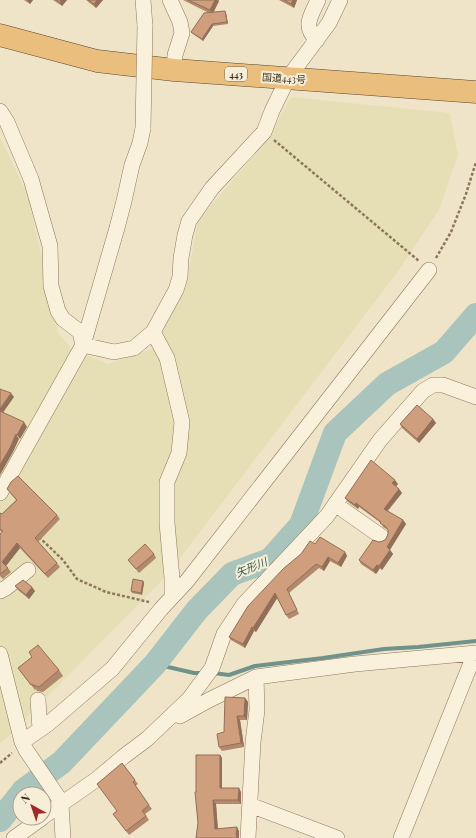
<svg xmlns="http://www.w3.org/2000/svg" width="476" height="838" font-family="'Playfair Display','Noto Sans JP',serif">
	<rect width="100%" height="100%" fill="#f0e4c8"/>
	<path fill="#e6deb5" d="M291 97 450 113 458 155 439 210 399 270 168 574 5 740 0 743V137L28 196 58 333 72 349 108 364 153 349 186 286 198 221 267 140Z"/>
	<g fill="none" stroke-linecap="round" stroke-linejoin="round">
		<path stroke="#6f938a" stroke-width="4" d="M155 664 194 673H203
			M213 673 229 675 255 666 323 658 384 649 418 647 476 641"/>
		<path stroke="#a9c4bc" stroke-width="24" d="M21 794 23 791 62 762 155 664 197 610 232 574 270 560 301 525 335 433 387 384 444 352 476 315
			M0 820 20 795"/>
		<defs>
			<path id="minor" d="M143 0 145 26
				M170 0 180 22 182 33 175 55 174 70
				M317 40C302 26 311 16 318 0
				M0 111 7 122 31 179 50 246 51 286 58 311 63 319 80 332 83 345
				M153 332 167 358 182 422 179 453 167 482V523L172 578V597
				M83 345 114 352 134 348 153 332 176 290 180 277 181 258 185 235 189 221 212 188 264 132 272 111 288 78 329 23 340 0
				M0 493 83 345 117 228 124 201 132 165 140 143 143 128
				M335 504 382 537
				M0 591 6 588 28 570
				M0 654 22 742 26 750 58 797 61 804 63 838
				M38 700 40 729
				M180 716 209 700 256 677 355 664 476 653
				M22 742 48 724 112 669 161 609 187 581 429 270
				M250 805 337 838
				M44 816 97 779 123 757 147 739 189 699 212 668 224 634 244 604 327 516 380 440 423 391 433 385H443L476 397
				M14 838 42 818
				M248 838 253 742 257 710 256 677
				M401 838 475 653"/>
			<path id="trunk" d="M0 35 97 61 174 70 476 92"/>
		</defs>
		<use href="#minor" stroke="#8d765c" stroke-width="16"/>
		<use href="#trunk" stroke="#5b4430" stroke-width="23"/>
		<path stroke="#8d765c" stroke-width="2.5" stroke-dasharray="3 2" stroke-linecap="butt" d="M274 140 419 261
			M436 258 451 232 466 194 476 162
			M39 537 63 560 77 579 106 592 149 602
			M0 763 12 753"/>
		<use href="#minor" stroke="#faf1dc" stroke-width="15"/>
		<use href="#trunk" stroke="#eabe7c" stroke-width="22"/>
		<defs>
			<path id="minor-bridge" d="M143 128 145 26"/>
		</defs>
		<use href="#minor-bridge" stroke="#8d765c" stroke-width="16" stroke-linecap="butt"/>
		<use href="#minor-bridge" stroke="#faf1dc" stroke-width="15"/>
	</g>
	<path fill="#b2896c" d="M24 0H33L30 4Z
		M53 0H67L62 6Z
		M86 0H103L96 8Z
		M183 0H218L219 1 214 12 225 11 226 13 228 24 213 26 203 41 193 34 191 32 209 13Z
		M279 0H297L294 8Z
		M433 419 436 423 419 443 402 428 400 424Z
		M398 484 396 486 402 493 388 511 403 520 406 524 390 550 393 554 382 570 380 568 376 574 361 564 359 560 379 542 383 541 386 539 388 534V530L383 527 381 523 359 507 358 509 348 502 345 498Z
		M7 489 57 515 60 519 38 542 57 563 60 567 48 578 20 548 6 566 8 568 11 572 3 579 0 576V534L2 532 0 531V513L2 514 16 500Z
		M315 544 345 552 347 556 341 567 330 561 324 571 319 568 289 593 299 614 289 619 286 615 277 598 256 632 254 631 245 648 231 640 229 637Z
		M154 554 156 558 139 573 128 560Z
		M143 581 144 583 142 595 132 593 131 591Z
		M15 586 35 591 29 599 18 590Z
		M29 652 59 670 63 676 43 692 37 691 36 689 35 690 18 668 32 657Z
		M245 698 248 702 247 720H240L244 747 222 751 219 747 224 732Z
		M220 755 222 758V788L241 792V804H216L218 829 239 831V838H196L198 823 196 792Z
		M122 763 138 784 135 786 152 809 145 814 149 820 129 835 113 814 117 811Z"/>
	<path fill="#916f58" d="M27 0H33L30 4Z
		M61 0H67L62 6 60 3Z
		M97 0H103L96 8 94 4Z
		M215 0H218L219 1 212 14 210 10Z
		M293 0H297L294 8 291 4Z
		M225 11 226 13 228 24 227 22Z
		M212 24 213 26 203 41 202 39Z
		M11 393 14 397 2 414 0 412V409Z
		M433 419 436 423 419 443 417 439Z
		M24 422 27 427 20 439 17 435Z
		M16 434 19 439 13 452 0 475V465Z
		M395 480 398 484 395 487 392 483Z
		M399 489 402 493 386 512 384 509Z
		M356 503 359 507 358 509 355 505Z
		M403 520 406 524 389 551 387 547Z
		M17 543 20 548 5 567 2 562Z
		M390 550 393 554 382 570 379 566Z
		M345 552 347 556 341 567 338 563Z
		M328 557 330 561 324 571 322 567Z
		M377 565 380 568 376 574 373 570Z
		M143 581 144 583 142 595 141 593Z
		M32 587 35 591 29 599 26 595Z
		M275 593 278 597 256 632 253 628Z
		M252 627 254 631 245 648 243 644Z
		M245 698 248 702 247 720 244 716Z
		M237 716 240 720 244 747 241 743Z
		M220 755 222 758V792L220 788Z
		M239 788 241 792V804L238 800Z
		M213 800 216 804 218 832 215 829Z
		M237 827 239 831V838H237L236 834Z"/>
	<path fill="#cf9f7d" stroke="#916f58" d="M56 0H61L60 3Z
		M88 0H97L94 4Z
		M188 0H215L210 10Z
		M284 0H293L291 4Z
		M225 11 227 22 212 24 202 39 191 32 204 13Z
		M0 389 11 393 0 409Z
		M417 405 433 419 417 439 400 424Z
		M0 411 24 422 17 435 16 434 10 448 0 465Z
		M371 460 395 480 392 483 399 489 384 509 403 520 387 547 390 550 379 566 377 565 373 570 359 560 373 540 379 542 383 541 386 539 388 534V530L385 526 380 523 381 522 356 503 355 505 345 498Z
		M18 476 57 515 35 538 57 563 45 574 17 543 2 562 8 568 0 574V534L3 531 0 529V513L2 514 17 500 7 489 11 482Z
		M320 537 345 552 338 563 328 557 322 567 316 564 287 589 297 610 286 615 275 593 253 628 252 627 243 644 229 637 248 606 284 568 301 554 310 541 315 544Z
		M145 544 154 554 136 569 128 560Z
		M133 579 143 581 141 593 131 591Z
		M23 580 32 587 26 595 15 586Z
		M38 645 59 670 39 687 33 685 32 684 31 685 18 668 32 657 29 652Z
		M225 697 245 698 244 716H237L241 743 219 747 217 734 224 732Z
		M196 755H220V788H239L238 800H213L215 829 237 827 236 834 237 838H196L198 823 195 792H196Z
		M122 763 135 780 133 782 149 805 142 811 146 816 126 831 113 814 117 811 97 784Z"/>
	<g text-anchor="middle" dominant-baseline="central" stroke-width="4" stroke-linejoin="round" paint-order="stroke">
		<rect fill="#f7eed8" stroke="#756857" stroke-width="1" x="225" y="67" width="22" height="14" rx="3"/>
		<g font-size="9" font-weight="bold" fill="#3d2e20">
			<text x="236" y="74">443</text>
		</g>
		<g font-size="10" fill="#3d2e20" stroke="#f7eed8">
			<text transform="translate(284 78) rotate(4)">国道443号</text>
		</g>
		<g font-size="11" font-style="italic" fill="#2f5d5a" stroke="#f7eed8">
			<text transform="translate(251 567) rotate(-22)">矢形川</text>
		</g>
	</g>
	<g transform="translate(32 806) rotate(320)"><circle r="19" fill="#f7eed8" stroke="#ada18e"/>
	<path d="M0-3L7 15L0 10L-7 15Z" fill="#9e2a2b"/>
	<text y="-6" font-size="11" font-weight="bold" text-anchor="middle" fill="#3d2e20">N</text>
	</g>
</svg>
